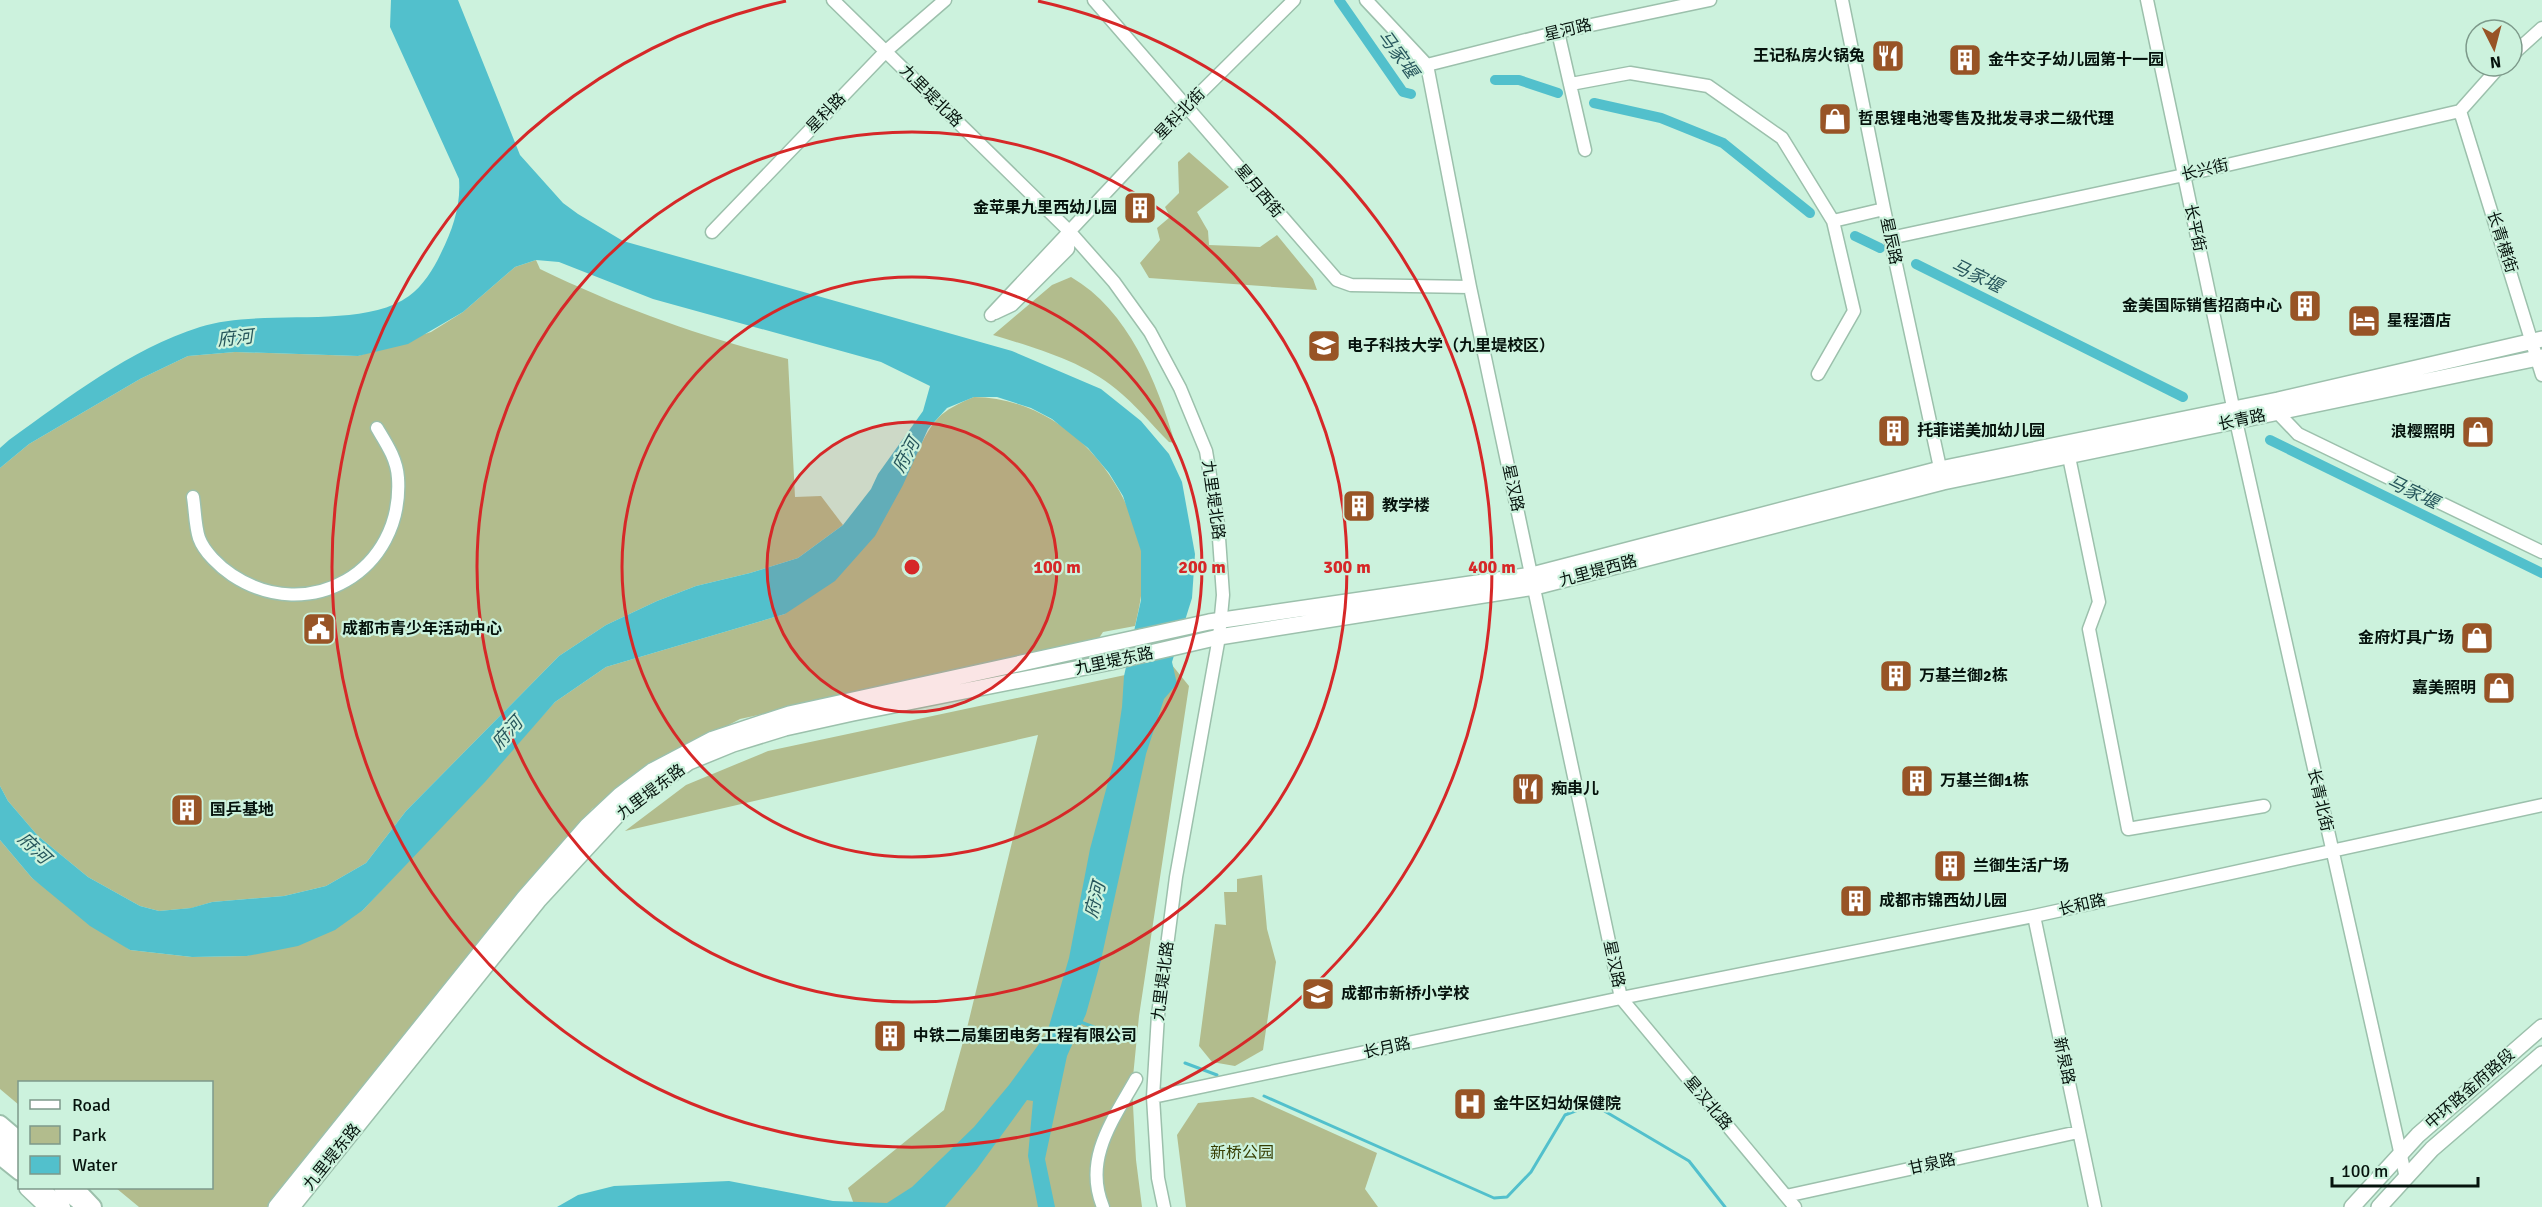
<svg xmlns="http://www.w3.org/2000/svg" width="2542" height="1207" font-family="Signika,'Noto Sans SC',sans-serif">
	<rect width="100%" height="100%" fill="#ccf2dd"/>
	<path fill="#b2bc8d" d="M1189 152 1229 187 1197 212 1208 231 1209 245 1260 247 1277 235 1313 279 1317 290 1149 278 1140 263 1160 240 1157 228 1170 217 1165 207 1179 193 1178 162Z
		M536 260 540 269C623 309 699 336 788 359L795 497 821 496 843 525 798 558 750 573 696 586 657 601 606 625 559 656 406 811 366 863 326 886 284 896 212 902 192 908 159 911 140 906 88 877 38 836 8 801 0 786V468L29 444 140 379 188 356 235 352 358 356 431 332 463 312 515 267Z
		M1071 277C1128 310 1157 382 1175 443L1169 442C1152 425 1135 404 1116 389 1082 361 1035 348 993 335L1052 285Z
		M974 397C1058 398 1125 470 1141 549 1146 574 1141 601 1135 626L1103 632 1097 641 740 719 664 759 592 809 267 1207H139L116 1188H212V1082H20L19 1105 0 1089V840L32 878 130 950 192 957 247 956 363 910 555 702 606 667 785 614 917 453C933 419 940 411 974 397Z
		M1172 665 1189 686 1139 1016 1132 1087 1136 1160 1142 1207H855L848 1188 944 1110 968 1024 1038 735 625 831 686 785 768 751Z
		M1262 875 1267 929 1276 962 1263 1050 1235 1066 1212 1062 1199 1046 1215 924 1226 925 1224 892H1237V879Z
		M1253 1097 1377 1153 1365 1189 1378 1207H1186L1177 1135 1198 1103Z"/>
	<path fill="#52c0cc" d="M391 0H458L520 155 563 203 578 214 623 241 1012 351 1101 389 1141 421 1169 454 1182 482 1195 554 1192 598 1172 662 1177 684 1164 699 1146 754 1101 960 1086 1014 1067 1056 1045 1159 1055 1207H1038L1028 1156 1033 1101 1027 1100 977 1169 945 1207H557L578 1195 614 1186 729 1181 833 1201 887 1203 912 1187 974 1127 1009 1085 1047 1033 1069 958 1090 849 1114 760 1122 707 1124 676 1141 600V551L1123 496 1109 473 1088 448 1052 419 1031 408 997 397H974L947 408 928 429 903 485 875 536 835 581 785 614 606 667 555 702 485 782 363 910 335 930 298 946 247 956 192 957 130 950 90 926 32 878 0 840V786L8 801 38 836 88 877 140 906 159 911 191 908 212 902 284 896 326 886 366 863 406 811 559 656 606 625 657 601 696 586 750 573 798 558 843 525 871 489 878 474 923 411 930 386 881 362 653 299 559 262 536 260 515 267 463 312 408 344 358 356 235 352 188 356 140 379 29 444 0 468V448L9 440C68 398 130 349 200 327 260 307 361 331 409 296 423 286 434 268 441 253 453 229 461 205 459 179L390 27Z"/>
	<g fill="none" stroke-linecap="round" stroke-linejoin="round">
		<path stroke="#52c0cc" stroke-width="3" d="M1078 1021 1133 1042
			M1185 1063 1217 1075
			M1264 1096 1494 1198 1507 1197 1531 1172 1565 1115 1583 1108 1596 1106 1689 1161 1725 1207"/>
		<path stroke="#52c0cc" stroke-width="10" d="M1339 0 1403 92 1411 94
			M1495 80H1519L1558 93
			M1594 103 1661 118 1723 143 1810 213
			M1855 236 1880 248
			M1916 264 2183 397
			M2270 440 2542 573"/>
		<defs>
			<path id="minor" d="M833 0 1069 231 1114 282 1150 332 1180 388 1206 451 1218 524 1223 595 1219 637 1176 877 1158 1015 1153 1097 1158 1178 1164 1207
				M1094 0 1337 280 1351 285 1470 287
				M1366 0 1427 65 1470 287 1621 998 1795 1207
				M1842 0 1884 209 1942 477
				M2147 0 2236 421 2406 1178
				M1558 32 1585 150
				M2512 55 2542 28
				M1427 65 1558 32 1710 0
				M1571 84 1630 73 1708 86 1782 138 1833 221 1854 311 1818 374
				M2460 111 2542 375
				M1833 221 1884 209
				M712 232 886 51 945 0
				M1890 238 2184 175 2460 111 2500 66
				M995 313 1012 305 1068 249 1069 231
				M991 315 1187 106 1294 0
				M2277 412 2298 434 2542 552
				M2069 457 2099 602 2089 629 2128 829 2264 806
				M193 497C195 509 195 526 199 538 204 552 220 567 232 575 309 626 404 571 398 478 397 459 386 443 377 428
				M2034 916 2095 1207
				M1153 1097 1621 998 2034 916 2542 805
				M1786 1196 2078 1132
				M1103 1207C1083 1159 1113 1120 1136 1079"/>
			<path id="major" d="M27 1188 47 1207
				M62 1188 85 1207
				M276 1207 524 898 587 826 620 795 652 771 713 739 789 714 1209 622 1532 575 1940 469 2278 400 2542 339
				M292 1207 538 901 623 809 689 762 733 744 785 728 853 713 1111 662 1219 637 1535 587 1943 482 2542 357
				M2352 1207 2418 1135 2542 1027
				M2379 1207 2432 1149 2542 1054"/>
			<path id="highway" d="M0 1124 20 1141
				M0 1141 20 1157
				M0 1156 20 1172
				M39 1188 62 1207
				M75 1188 93 1207"/>
		</defs>
		<use href="#minor" stroke="#9cc0ac" stroke-width="15"/>
		<use href="#major" stroke="#9cc0ac" stroke-width="18"/>
		<use href="#highway" stroke="#9cc0ac" stroke-width="20"/>
		<use href="#minor" stroke="#fff" stroke-width="12"/>
		<use href="#major" stroke="#fff" stroke-width="15"/>
		<use href="#highway" stroke="#fff" stroke-width="16"/>
	</g>
	<circle cx="912" cy="567" r="145" fill="#d62828" fill-opacity=".12"/>
	<g fill="none" stroke="#d62828" stroke-width="3">
		<circle cx="912" cy="567" r="145"/>
		<circle cx="912" cy="567" r="290"/>
		<circle cx="912" cy="567" r="435"/>
		<path d="M1038 1A580 580 0 1 1 786 1"/>
	</g>
	<defs>
		<symbol id="restaurant-square" viewBox="-11 -11 22 22"><rect x="-9" y="-9" width="18" height="18" rx="4" fill="#985426" stroke="#ccf2dd"/><path d="M-5-6h1v4h1v-4h1v4h1v-4h1v5L-1.5 .5V6h-2V.5L-5-1ZM5-6V6H3V1.5H1.5Q1.5-4 5-6Z" fill="#fff"/></symbol>
		<symbol id="building-square" viewBox="-11 -11 22 22"><rect x="-9" y="-9" width="18" height="18" rx="4" fill="#985426" stroke="#ccf2dd"/><path d="M-4-6H4V6H1V3H-1V6H-4ZM-2.5-4.3h1.7v1.8h-1.7ZM.8-4.3h1.7v1.8H.8ZM-2.5-1h1.7V.8h-1.7ZM.8-1h1.7V.8H.8Z" fill="#fff"/></symbol>
		<symbol id="shop-square" viewBox="-11 -11 22 22"><rect x="-9" y="-9" width="18" height="18" rx="4" fill="#985426" stroke="#ccf2dd"/><path d="M-5-2.5h2.3a2.7 3.5 0 0 1 5.4 0H5L5.5 6h-11ZM-1.5-2.5h3a1.5 2.3 0 0 0-3 0Z" fill="#fff"/></symbol>
		<symbol id="hotel-square" viewBox="-11 -11 22 22"><rect x="-9" y="-9" width="18" height="18" rx="4" fill="#985426" stroke="#ccf2dd"/><path d="M-6-4.5h1.5V1H6V5H4.5V3h-9V5H-6ZM-4 0a1.8 1.8 0 1 1 3.6 0ZM.5 0V-2.5h3Q6-2.5 6 0Z" fill="#fff"/></symbol>
		<symbol id="university-square" viewBox="-11 -11 22 22"><rect x="-9" y="-9" width="18" height="18" rx="4" fill="#985426" stroke="#ccf2dd"/><path d="M0-5L7-2L0 1L-7-2ZM-4 1L0 2.5L4 1V4Q0 6-4 4Z" fill="#fff"/></symbol>
		<symbol id="civic-square" viewBox="-11 -11 22 22"><rect x="-9" y="-9" width="18" height="18" rx="4" fill="#985426" stroke="#ccf2dd"/><path d="M-.6-6.5H3V-4.5H.6V-3L4-1V1h2V6H-6V1h2V-1L-.6-3ZM-1.2 2.5V6h2.4V2.5Z" fill="#fff"/></symbol>
		<symbol id="school-square" viewBox="-11 -11 22 22"><rect x="-9" y="-9" width="18" height="18" rx="4" fill="#985426" stroke="#ccf2dd"/><path d="M0-5L7-2L0 1L-7-2ZM-4 1L0 2.5L4 1V4Q0 6-4 4Z" fill="#fff"/></symbol>
		<symbol id="hospital-square" viewBox="-11 -11 22 22"><rect x="-9" y="-9" width="18" height="18" rx="4" fill="#985426" stroke="#ccf2dd"/><path d="M-5-5h3v3.5h4V-5h3V5h-3V1.5h-4V5h-3Z" fill="#fff"/></symbol>
	</defs>
	<g fill-rule="evenodd">
		<use href="#restaurant-square" x="1869" y="37" width="38" height="38"/>
		<use href="#building-square" x="1946" y="41" width="38" height="38"/>
		<use href="#shop-square" x="1816" y="100" width="38" height="38"/>
		<use href="#building-square" x="1121" y="189" width="38" height="38"/>
		<use href="#building-square" x="2286" y="287" width="38" height="38"/>
		<use href="#hotel-square" x="2345" y="302" width="38" height="38"/>
		<use href="#university-square" x="1305" y="327" width="38" height="38"/>
		<use href="#building-square" x="1875" y="412" width="38" height="38"/>
		<use href="#shop-square" x="2459" y="413" width="38" height="38"/>
		<use href="#building-square" x="1340" y="487" width="38" height="38"/>
		<use href="#civic-square" x="300" y="610" width="38" height="38"/>
		<use href="#shop-square" x="2458" y="619" width="38" height="38"/>
		<use href="#building-square" x="1877" y="657" width="38" height="38"/>
		<use href="#shop-square" x="2480" y="669" width="38" height="38"/>
		<use href="#building-square" x="1898" y="762" width="38" height="38"/>
		<use href="#restaurant-square" x="1509" y="770" width="38" height="38"/>
		<use href="#building-square" x="168" y="791" width="38" height="38"/>
		<use href="#building-square" x="1931" y="847" width="38" height="38"/>
		<use href="#building-square" x="1837" y="882" width="38" height="38"/>
		<use href="#school-square" x="1299" y="975" width="38" height="38"/>
		<use href="#building-square" x="871" y="1017" width="38" height="38"/>
		<use href="#hospital-square" x="1451" y="1085" width="38" height="38"/>
	</g>
	<g text-anchor="middle" dominant-baseline="central" stroke-width="4.5" stroke-linejoin="round" paint-order="stroke">
		<g font-size="16" fill="#06130d" stroke="#ccf2dd">
			<text transform="translate(1568 30) rotate(-13)">星河路</text>
			<text transform="translate(931 96) rotate(45)">九里堤北路</text>
			<text transform="translate(826 113) rotate(-46)">星科路</text>
			<text transform="translate(1180 114) rotate(-46)">星科北街</text>
			<text transform="translate(2205 170) rotate(-13)">长兴街</text>
			<text transform="translate(1259 191) rotate(50)">星月西街</text>
			<text transform="translate(2195 228) rotate(78)">长平街</text>
			<text transform="translate(1891 241) rotate(78)">星辰路</text>
			<text transform="translate(2502 242) rotate(72)">长青横街</text>
			<text transform="translate(2242 420) rotate(-12)">长青路</text>
			<text transform="translate(1513 488) rotate(78)">星汉路</text>
			<text transform="translate(1213 500) rotate(82)">九里堤北路</text>
			<text transform="translate(1598 571) rotate(-15)">九里堤西路</text>
			<text transform="translate(1114 661) rotate(-12)">九里堤东路</text>
			<text transform="translate(651 792) rotate(-37)">九里堤东路</text>
			<text transform="translate(2320 800) rotate(77)">长青北街</text>
			<text transform="translate(2082 905) rotate(-13)">长和路</text>
			<text transform="translate(1614 964) rotate(78)">星汉路</text>
			<text transform="translate(1163 981) rotate(-83)">九里堤北路</text>
			<text transform="translate(1387 1048) rotate(-12)">长月路</text>
			<text transform="translate(2064 1061) rotate(78)">新泉路</text>
			<text transform="translate(2470 1089) rotate(-41)">中环路金府路段</text>
			<text transform="translate(1708 1103) rotate(50)">星汉北路</text>
			<text transform="translate(332 1157) rotate(-51)">九里堤东路</text>
			<text transform="translate(1932 1164) rotate(-12)">甘泉路</text>
		</g>
		<g font-size="16" font-weight="bold" fill="#06130d" stroke="#ccf2dd" text-anchor="start">
			<text x="1865" y="56" text-anchor="end">王记私房火锅兔</text>
			<text x="1988" y="60">金牛交子幼儿园第十一园</text>
			<text x="1858" y="119">哲思锂电池零售及批发寻求二级代理</text>
			<text x="1117" y="208" text-anchor="end">金苹果九里西幼儿园</text>
			<text x="2282" y="306" text-anchor="end">金美国际销售招商中心</text>
			<text x="2387" y="321">星程酒店</text>
			<text x="1347" y="346">电子科技大学（九里堤校区）</text>
			<text x="1917" y="431">托菲诺美加幼儿园</text>
			<text x="2455" y="432" text-anchor="end">浪樱照明</text>
			<text x="1382" y="506">教学楼</text>
			<text x="342" y="629">成都市青少年活动中心</text>
			<text x="2454" y="638" text-anchor="end">金府灯具广场</text>
			<text x="1919" y="676">万基兰御2栋</text>
			<text x="2476" y="688" text-anchor="end">嘉美照明</text>
			<text x="1940" y="781">万基兰御1栋</text>
			<text x="1551" y="789">痴串儿</text>
			<text x="210" y="810">国乒基地</text>
			<text x="1973" y="866">兰御生活广场</text>
			<text x="1879" y="901">成都市锦西幼儿园</text>
			<text x="1341" y="994">成都市新桥小学校</text>
			<text x="913" y="1036">中铁二局集团电务工程有限公司</text>
			<text x="1493" y="1104">金牛区妇幼保健院</text>
		</g>
		<g font-size="16" fill="#363e02" stroke="#ccf2dd">
			<text x="1242" y="1153">新桥公园</text>
		</g>
		<g font-size="18" font-style="italic" fill="#27565c" stroke="#ccf2dd">
			<text transform="translate(1398 54) rotate(54)">马家堰</text>
			<text transform="translate(1977 276) rotate(26)">马家堰</text>
			<text transform="translate(235 338) rotate(-6)">府河</text>
			<text transform="translate(906 455) rotate(-61)">府河</text>
			<text transform="translate(2413 492) rotate(26)">马家堰</text>
			<text transform="translate(507 733) rotate(-48)">府河</text>
			<text transform="translate(34 848) rotate(43)">府河</text>
			<text transform="translate(1095 900) rotate(-75)">府河</text>
		</g>
	</g>
	<circle cx="912" cy="567" r="9" fill="#d62828" stroke="#ccf2dd" stroke-width="3"/>
	<g font-size="18" text-anchor="middle" font-weight="bold" fill="#d62828" stroke="#ccf2dd" stroke-width="4.5" stroke-linejoin="round" paint-order="stroke">
		<text x="1057" y="573">100 m</text>
		<text x="1202" y="573">200 m</text>
		<text x="1347" y="573">300 m</text>
		<text x="1492" y="573">400 m</text>
	</g>
	<rect x="18" y="1081" width="195" height="108" fill="#ccf2dd" stroke="#7d998a" stroke-width="1.5"/>
	<rect x="30" y="1100" width="30" height="9" fill="#ffffff" stroke="#7d998a" stroke-width="1.5"/>
	<text x="72" y="1111" font-size="18" fill="#06130d">Road</text>
	<rect x="30" y="1126" width="30" height="18" fill="#b2bc8d" stroke="#7d998a" stroke-width="1.5"/>
	<text x="72" y="1141" font-size="18" fill="#06130d">Park</text>
	<rect x="30" y="1156" width="30" height="18" fill="#52c0cc" stroke="#7d998a" stroke-width="1.5"/>
	<text x="72" y="1171" font-size="18" fill="#06130d">Water</text>
	<g transform="translate(2494 48) rotate(174)"><circle r="28" fill="#ccf2dd" stroke="#7d998a" stroke-width="1.5"/>
	<path d="M0-4.5L10 22L0 15L-10 22Z" fill="#985426"/>
	<text y="-9" font-size="16" font-weight="bold" text-anchor="middle" fill="#06130d">N</text>
	</g>
	<path d="M2332 1177v9h146v-9" fill="none" stroke="#06130d" stroke-width="3"/>
	<text x="2341" y="1177" font-size="18" fill="#06130d" stroke="#ccf2dd" stroke-width="4.5" paint-order="stroke">100 m</text>
</svg>
